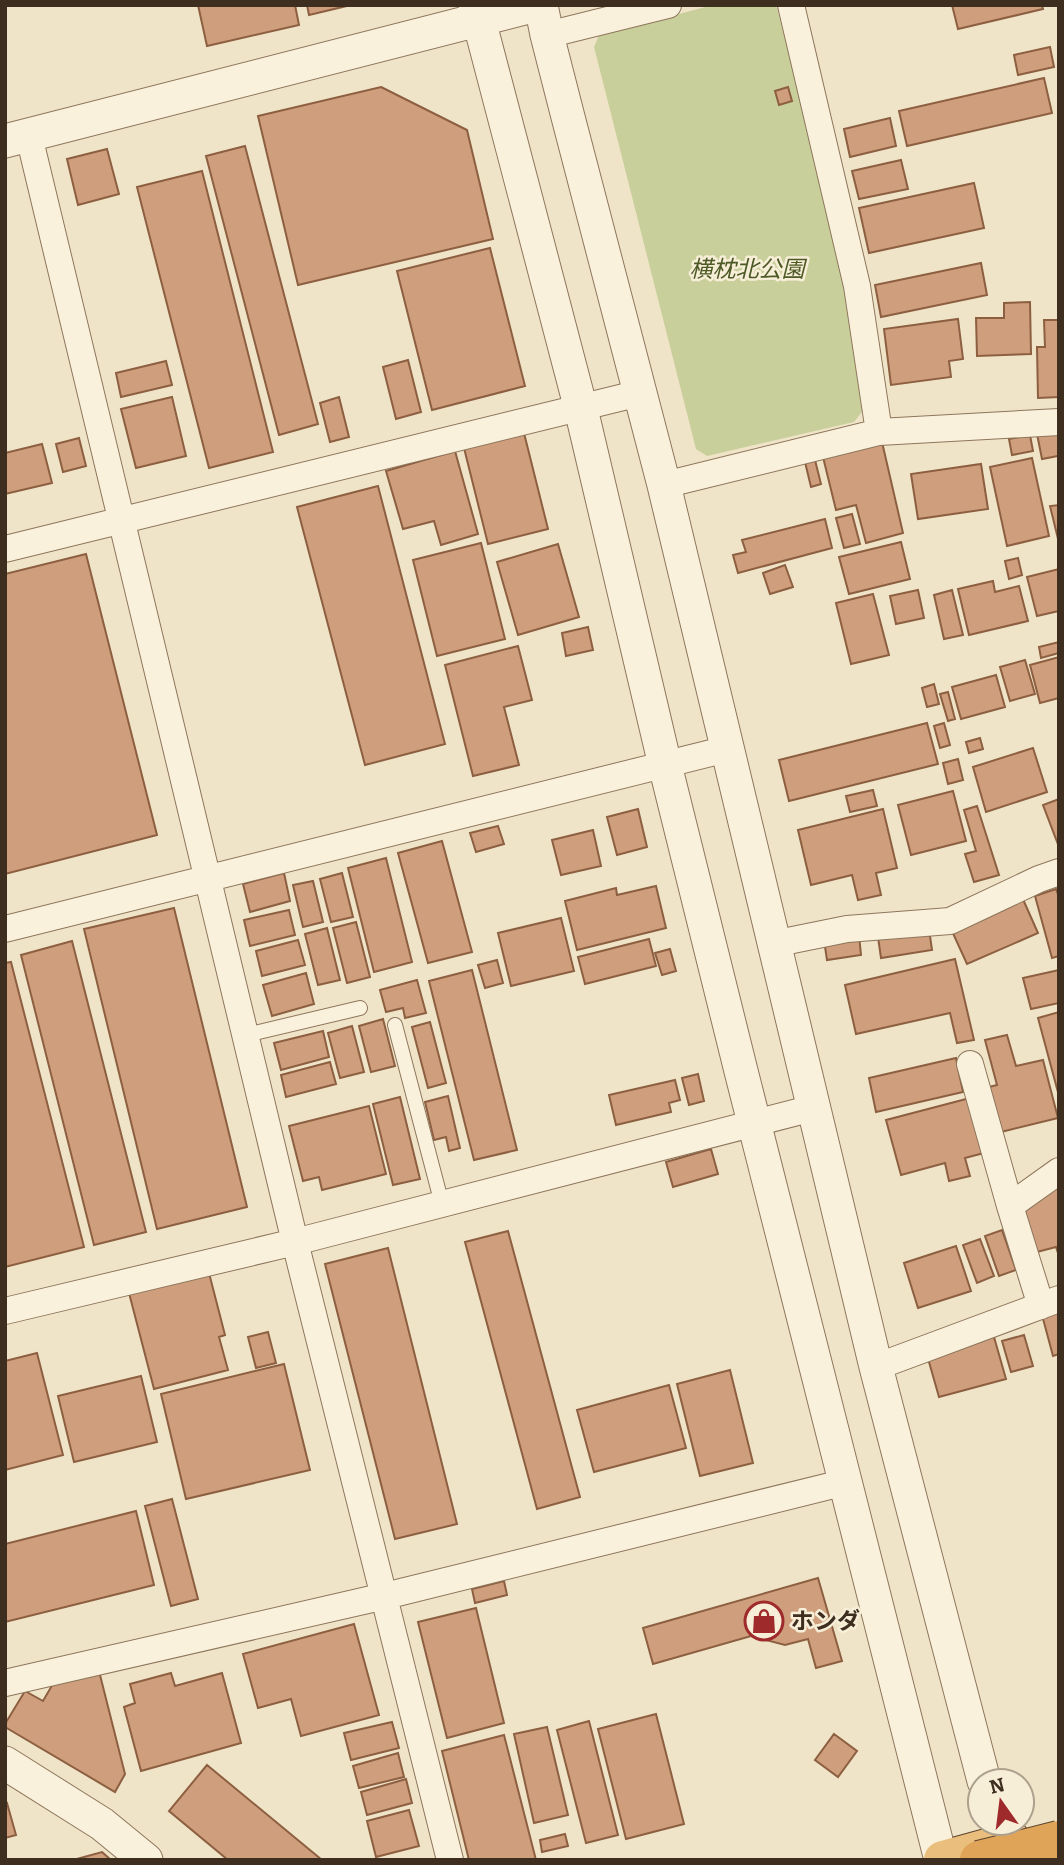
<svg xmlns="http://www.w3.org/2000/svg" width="1064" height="1865" font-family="Bitter,'Noto Sans JP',serif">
	<rect width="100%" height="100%" fill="#f0e4c8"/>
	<path fill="#c9cf9b" d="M713 5H773L777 8 847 283 865 408 854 422 707 456 696 449 594 47 599 35Z"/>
	<path fill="#cf9f7d" stroke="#8d5f41" stroke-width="2" d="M198 5H295L299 25 207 46Z
		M307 5H351L309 15Z
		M952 5H1042L1043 9 958 29Z
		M1050 47 1054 67 1018 75 1014 55Z
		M1044 78 1052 113 907 146 899 111Z
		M381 87 467 130 493 239 298 285 258 116Z
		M788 87 792 101 779 105 775 91Z
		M890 118 896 146 850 157 844 129Z
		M245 146 318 424 279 435 206 156Z
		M107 149 119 194 78 205 67 159Z
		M901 160 908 189 859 199 852 171Z
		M202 171 273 452 209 468 137 187Z
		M974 183 984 228 869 253 859 208Z
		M490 248 525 386 432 410 397 271Z
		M981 263 987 295 881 317 875 285Z
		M1030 302 1031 354 977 356 976 318H1004V303Z
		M958 319 963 359 949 361 951 377 891 385 884 329Z
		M1044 320H1059V397L1038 398 1037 347H1045Z
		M408 360 421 412 396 419 383 367Z
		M166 361 172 385 121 397 116 373Z
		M172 397 186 456 136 468 121 409Z
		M339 397 349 437 330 442 320 403Z
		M1059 429V459L1058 456 1042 459 1037 434Z
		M524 433 548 529 488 544 464 448Z
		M1030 435 1033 451 1012 455 1009 439Z
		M79 438 86 466 63 472 56 444Z
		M882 442 903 533 866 543 856 505 836 510 823 457Z
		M42 444 52 483 5 494V453Z
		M455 451 478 534 441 545 434 521 403 529 386 471Z
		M1032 458 1049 536 1007 546 990 467Z
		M815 460 821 484 811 487 805 462Z
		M981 464 988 509 918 519 911 474Z
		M378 486 445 744 365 765 297 507Z
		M1059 505V543L1050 506Z
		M852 514 860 544 844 548 836 518Z
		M825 519 832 548 738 573 733 555 746 552 742 540Z
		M901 542 910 579 849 594 839 557Z
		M481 543 505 639 437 656 413 560Z
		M558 544 579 617 518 635 497 562Z
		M86 554 157 835 5 874V574Z
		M1018 558 1022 575 1009 579 1005 561Z
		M785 565 793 587 770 594 763 573Z
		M1059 569V611L1037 616 1027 577Z
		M993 581 995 592 1019 586 1028 621 969 635 958 589Z
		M918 590 924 618 896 624 890 596Z
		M952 590 963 635 944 639 934 595Z
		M873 594 889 655 851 664 836 603Z
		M588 627 593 650 566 656 562 633Z
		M1059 642V653L1041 658 1039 647Z
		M518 646 532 700 504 707 519 765 473 776 445 665Z
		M1059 657V698L1040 703 1030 665Z
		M1025 660 1035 694 1010 701 1000 667Z
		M996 675 1005 707 961 719 952 687Z
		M934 684 939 704 927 707 922 688Z
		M948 692 955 719 948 721 940 694Z
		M927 723 938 764 789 801 779 760Z
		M944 723 950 745 940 748 934 726Z
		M980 738 983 749 969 753 966 742Z
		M1033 748 1047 792 986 812 973 767Z
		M958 759 963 780 948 784 943 763Z
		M873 790 877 806 850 812 846 796Z
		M953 791 966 841 911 855 898 805Z
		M1059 799V847L1043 805Z
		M977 806 999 875 974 882 965 854 976 851 964 810Z
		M638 809 647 847 617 855 607 817Z
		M883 809 897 868 876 873 881 895 858 900 852 875 811 885 798 830Z
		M498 826 504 844 476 852 470 833Z
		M593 830 601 866 561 875 552 840Z
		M442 841 472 952 428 963 398 853Z
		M386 858 412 962 374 972 348 868Z
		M284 873 290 901 250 912 243 884Z
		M342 873 353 917 331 922 320 879Z
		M313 881 323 922 303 927 293 885Z
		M656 886 666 928 577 950 565 901 616 888 617 895Z
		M1056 889 1059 897V956L1052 958 1035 896Z
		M1022 897 1038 933 967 964 951 929Z
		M174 908 247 1207 157 1229 84 929Z
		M289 910 295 935 250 946 244 920Z
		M561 918 574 971 511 986 498 933Z
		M356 922 370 977 347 983 333 928Z
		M327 928 340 980 318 985 305 934Z
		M929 929 932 950 881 958 878 937Z
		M859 935 861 955 827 960 824 940Z
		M649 939 656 966 585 984 578 957Z
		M298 940 305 965 262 976 256 951Z
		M72 941 146 1232 94 1245 21 955Z
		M670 949 676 971 662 975 655 953Z
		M955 959 974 1040 957 1043 950 1013 856 1034 845 985Z
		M497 960 503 983 485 988 478 965Z
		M11 962 84 1247 5 1267V963Z
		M472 970 517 1150 474 1160 429 981Z
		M1059 970V1003L1031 1009 1023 978Z
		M306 973 314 1004 272 1016 263 985Z
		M417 980 426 1013 405 1018 403 1008 386 1012 380 990Z
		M1059 1012V1096L1038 1018Z
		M383 1019 395 1066 371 1072 359 1026Z
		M430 1022 446 1083 428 1088 412 1027Z
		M352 1026 364 1072 340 1078 328 1033Z
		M323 1031 329 1057 281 1070 274 1043Z
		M1007 1035 1016 1066 1043 1060 1058 1118 997 1133 985 1088 997 1085 985 1040Z
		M956 1058 963 1092 876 1112 869 1078Z
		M330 1062 336 1084 286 1097 281 1075Z
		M698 1074 704 1101 689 1105 682 1078Z
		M675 1080 680 1100 669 1103 671 1112 616 1125 609 1095Z
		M448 1096 460 1148 449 1151 446 1137 434 1140 425 1102Z
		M400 1097 420 1179 393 1185 373 1104Z
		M970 1098 984 1153 965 1158 970 1176 949 1181 945 1163 901 1175 886 1120Z
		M369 1106 386 1174 322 1190 319 1177 303 1181 289 1126Z
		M711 1149 718 1174 673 1187 666 1162Z
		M1057 1182 1059 1188V1256L1056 1247 1033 1253 1020 1209Z
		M1002 1230 1016 1270 999 1276 985 1236Z
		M508 1231 580 1497 537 1509 465 1242Z
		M980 1239 994 1276 977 1283 963 1245Z
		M956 1246 971 1291 918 1308 904 1263Z
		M388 1248 457 1524 395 1539 325 1264Z
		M209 1273 225 1335 219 1337 228 1370 154 1389 129 1293Z
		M1059 1310V1354L1053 1356 1042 1315Z
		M268 1332 276 1363 256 1368 248 1337Z
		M1024 1335 1033 1366 1011 1372 1002 1341Z
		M994 1337 1006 1379 939 1397 927 1355Z
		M37 1353 63 1455 5 1470V1361Z
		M284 1364 310 1470 186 1499 161 1394Z
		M730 1370 753 1463 700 1476 677 1384Z
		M141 1376 157 1442 74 1462 58 1396Z
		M669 1385 686 1448 594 1472 577 1410Z
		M172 1499 198 1599 171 1606 145 1506Z
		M136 1511 154 1585 5 1622V1544Z
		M818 1578 842 1661 816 1668 808 1639 785 1645 751 1636 653 1664 643 1628Z
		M504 1581 507 1595 475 1603 472 1589Z
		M476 1608 504 1723 447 1738 418 1622Z
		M354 1624 379 1715 301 1736 291 1699 258 1708 243 1654Z
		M99 1671 125 1774 115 1792 5 1727V1724L25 1691 43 1701 54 1682Z
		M171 1673 175 1686 222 1673 241 1743 141 1771 124 1707 135 1703 130 1684Z
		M656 1714 684 1824 626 1839 598 1729Z
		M589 1721 618 1835 586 1843 557 1730Z
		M392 1722 399 1748 351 1760 344 1733Z
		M547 1727 568 1815 534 1823 514 1734Z
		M834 1734 857 1751 838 1777 815 1760Z
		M504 1735 536 1860H469L442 1751Z
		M398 1753 404 1777 359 1788 353 1766Z
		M207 1765 322 1860H228L169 1811Z
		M406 1779 412 1803 367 1815 361 1792Z
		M7 1803 16 1835 5 1838V1804Z
		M409 1810 419 1846 376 1857 367 1821Z
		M565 1834 568 1846 542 1852 540 1840Z
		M102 1852 111 1860H73Z"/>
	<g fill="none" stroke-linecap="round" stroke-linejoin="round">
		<defs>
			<path id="service" d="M395 1025 442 1204
				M246 1035 360 1008"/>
			<path id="minor" d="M791 5 857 286 879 432
				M547 35 668 5
				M29 136 295 1242 450 1860
				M664 485 879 432 1059 422
				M5 549 640 393
				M5 929 727 749
				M773 944 847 929 950 921 1039 879 1059 872
				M970 1064 1010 1206
				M1041 1306 1010 1206 1059 1171
				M5 1311 295 1242 813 1108
				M876 1367 1059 1299
				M5 1683 385 1596 846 1482"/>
			<path id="tertiary" d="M475 5 581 409 665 765 741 1071 941 1860
				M541 5 547 35 568 117 664 485 876 1367 984 1781
				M5 141 536 5
				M5 1763 102 1824 146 1860"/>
			<path id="trunk" d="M943 1860 1012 1841"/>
		</defs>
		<use href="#service" stroke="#8d765c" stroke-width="16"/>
		<use href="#minor" stroke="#8d765c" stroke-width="28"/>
		<use href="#tertiary" stroke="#8d765c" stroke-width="35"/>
		<use href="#trunk" stroke="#5b4430" stroke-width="40"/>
		<use href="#service" stroke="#faf1dc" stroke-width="14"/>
		<use href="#minor" stroke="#faf1dc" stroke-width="26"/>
		<use href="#tertiary" stroke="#faf1dc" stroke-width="33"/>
		<use href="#trunk" stroke="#eabe7c" stroke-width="38"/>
		<defs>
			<path id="motorway-bridge" d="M979 1860 1059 1840"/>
		</defs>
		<use href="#motorway-bridge" stroke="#5b4430" stroke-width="40" stroke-linecap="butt"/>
		<use href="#motorway-bridge" stroke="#e0a458" stroke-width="38"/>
	</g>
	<defs>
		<symbol id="shop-ring" viewBox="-11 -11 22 22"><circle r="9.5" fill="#f7eed8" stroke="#9e2a2b" stroke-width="1.5"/><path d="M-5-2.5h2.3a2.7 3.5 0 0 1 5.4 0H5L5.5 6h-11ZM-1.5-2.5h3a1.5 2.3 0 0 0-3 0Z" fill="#9e2a2b"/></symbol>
	</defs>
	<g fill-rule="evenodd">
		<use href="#shop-ring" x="742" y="1599" width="44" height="44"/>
	</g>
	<g text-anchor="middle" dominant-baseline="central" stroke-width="5" stroke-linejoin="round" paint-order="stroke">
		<g font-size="23" font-style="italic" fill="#4d5a26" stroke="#f7eed8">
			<text x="747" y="269">横枕北公園</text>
		</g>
		<g font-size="23" font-weight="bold" fill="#3d2e20" stroke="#f7eed8" text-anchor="start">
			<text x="791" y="1621">ホンダ</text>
		</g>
	</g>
	<rect width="1064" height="1865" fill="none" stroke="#3d2e20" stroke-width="14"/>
	<g transform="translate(1001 1802) rotate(346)"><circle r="33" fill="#f7eed8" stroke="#ada18e" stroke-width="2"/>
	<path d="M0-5L12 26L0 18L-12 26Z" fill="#9e2a2b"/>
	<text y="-10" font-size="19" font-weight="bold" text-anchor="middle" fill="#3d2e20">N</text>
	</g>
</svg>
